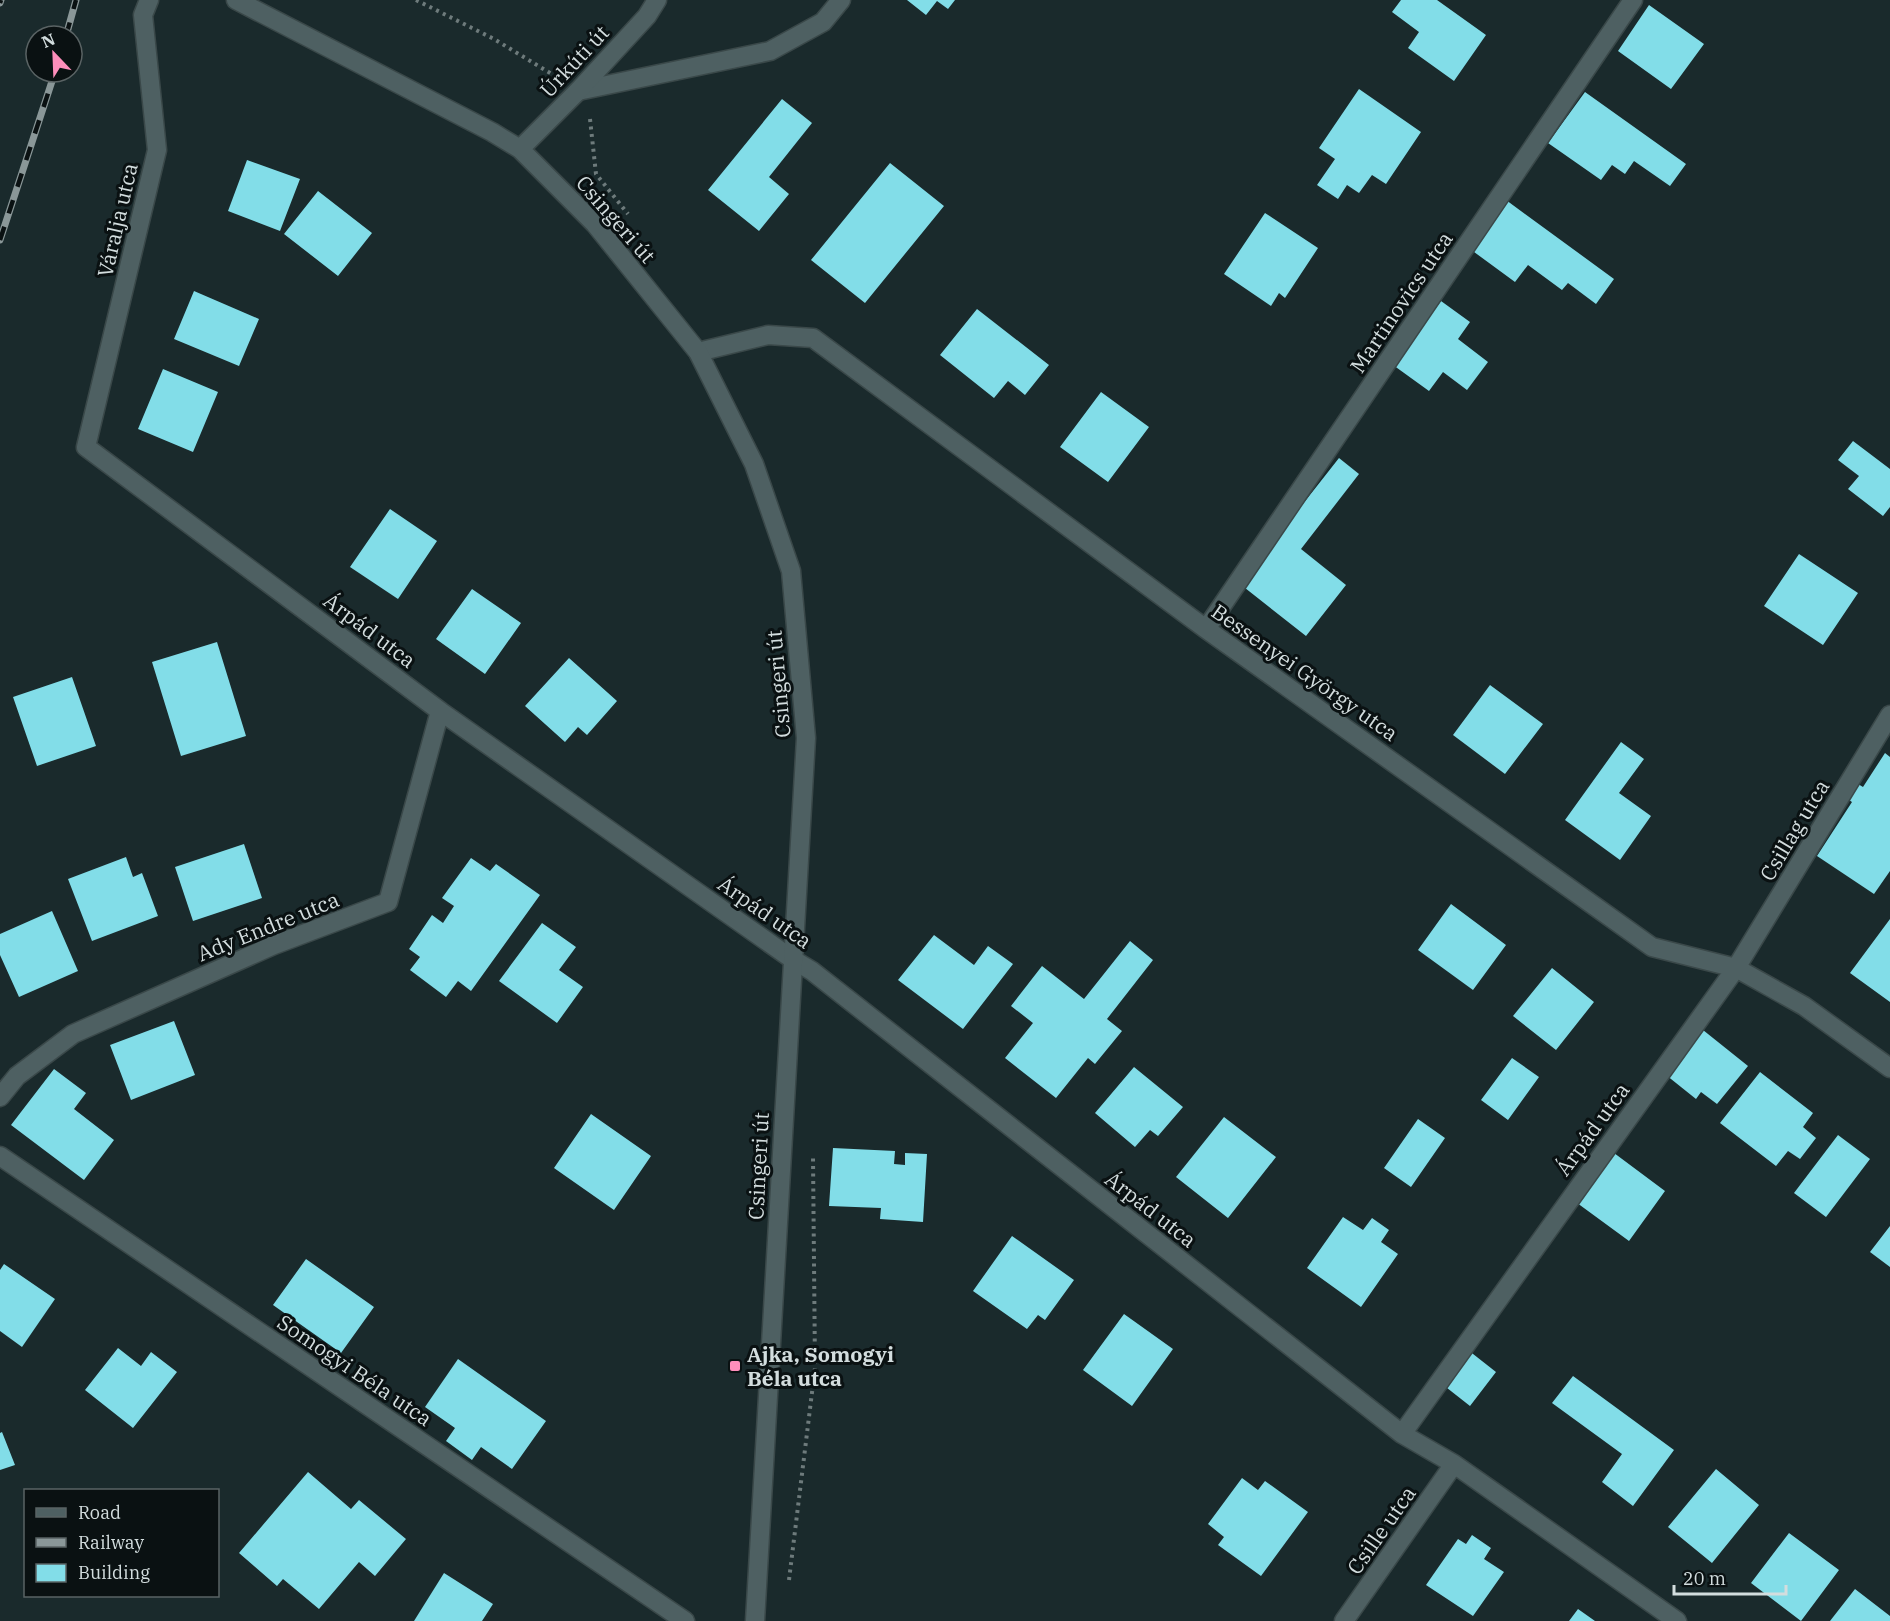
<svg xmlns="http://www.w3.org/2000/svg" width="1890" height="1621" font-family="'IBM Plex Serif',serif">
	<rect width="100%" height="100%" fill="#1a2a2c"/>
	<path fill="#82dde8" d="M907 0H955L948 9 937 1 926 15Z
		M1401 0H1437L1486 35 1454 81 1408 48 1419 32 1392 12Z
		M1649 5 1704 44 1671 89 1618 51Z
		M1359 89 1421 132 1386 184 1372 175 1359 193 1347 185 1338 199 1317 185 1335 159 1319 148Z
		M1585 92 1686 164 1670 186 1634 161 1625 174 1612 165 1601 180 1548 143Z
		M782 99 812 123 769 177 789 194 759 231 708 190Z
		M247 160 300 179 280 231 228 211Z
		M890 163 944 206 865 303 811 260Z
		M318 191 372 233 338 276 284 234Z
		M1506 200 1614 279 1596 304 1568 283 1562 290 1528 265 1515 282 1470 249Z
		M1265 213 1318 248 1285 298 1279 293 1271 306 1224 274Z
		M194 291 259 319 239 366 174 339Z
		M1441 301 1470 322 1458 339 1488 362 1467 390 1443 372 1429 391 1393 365Z
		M977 309 1049 365 1025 395 1008 381 994 398 940 355Z
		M163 369 218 392 193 452 138 429Z
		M1101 392 1149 427 1108 482 1060 447Z
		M1853 441 1890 469V507L1883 516 1848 489 1859 476 1838 460Z
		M1339 458 1359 474 1301 549 1346 585 1306 636 1240 584Z
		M390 509 437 541 398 599 350 567Z
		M1799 554 1858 593 1823 645 1764 606Z
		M472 589 521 623 485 674 436 639Z
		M217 642 246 736 181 756 152 662Z
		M569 658 617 701 587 735 578 727 565 742 525 706Z
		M72 677 96 746 37 766 13 697Z
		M1490 685 1543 724 1505 774 1453 735Z
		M1621 742 1644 759 1619 793 1651 816 1620 860 1565 820Z
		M1885 753 1890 757V871L1874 894 1817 856 1852 802 1843 796 1853 781 1863 787Z
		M244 844 262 898 193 921 175 867Z
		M126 857 133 877 142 873 158 916 92 941 68 879Z
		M471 858 490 871 496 864 540 895 471 991 458 981 446 997 410 970 420 957 409 949 432 915 443 923 454 906 442 898Z
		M1451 904 1506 945 1473 990 1418 950Z
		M52 911 78 971 19 997 0 955V934Z
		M1890 919V1002L1850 973Z
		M542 923 576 947 559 970 583 987 557 1023 499 981Z
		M934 935 974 965 988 946 1013 964 963 1029 898 980Z
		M1130 941 1153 960 1107 1019 1122 1031 1095 1064 1088 1058 1056 1098 1005 1058 1033 1023 1011 1006 1042 966 1084 999Z
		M1552 968 1594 1002 1556 1050 1513 1016Z
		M174 1021 195 1075 131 1100 110 1045Z
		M1698 1026 1748 1066 1717 1104 1701 1092 1696 1099 1666 1075Z
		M1512 1058 1539 1077 1508 1120 1481 1100Z
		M1134 1067 1183 1107 1158 1136 1150 1130 1135 1147 1095 1113Z
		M54 1069 86 1093 74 1109 114 1140 84 1180 11 1125Z
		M1760 1072 1813 1113 1803 1127 1816 1138 1800 1159 1788 1151 1776 1166 1720 1123Z
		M591 1114 651 1156 614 1210 554 1168Z
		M1224 1117 1276 1157 1228 1218 1176 1177Z
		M1418 1119 1445 1138 1411 1187 1384 1168Z
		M1838 1135 1870 1159 1826 1217 1794 1193Z
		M833 1148 895 1151 894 1164 905 1165V1153L927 1154 923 1222 880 1219 881 1208 829 1206Z
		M1610 1150 1665 1191 1629 1241 1573 1200Z
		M1343 1217 1363 1230 1372 1218 1389 1230 1381 1242 1398 1254 1361 1307 1307 1268Z
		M1890 1226V1267L1870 1252Z
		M1012 1236 1074 1280 1045 1320 1038 1315 1027 1329 973 1291Z
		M306 1259 374 1307 341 1353 273 1305Z
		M4 1264 55 1299 22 1347 0 1331V1270Z
		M1124 1314 1173 1349 1132 1406 1083 1370Z
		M118 1348 141 1366 151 1352 177 1372 133 1428 85 1390Z
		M1468 1350 1496 1372 1470 1406 1442 1384Z
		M458 1359 546 1421 512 1469 481 1447 472 1460 446 1441 455 1428 425 1407Z
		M1573 1376 1674 1450 1633 1506 1602 1482 1622 1454 1552 1403Z
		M2 1432 15 1465 0 1470V1433Z
		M1716 1469 1759 1505 1712 1563 1668 1527Z
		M308 1472 351 1509 359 1500 406 1539 375 1576 359 1562 319 1609 283 1579 277 1586 239 1553Z
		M1242 1478 1258 1490 1265 1481 1308 1512 1261 1576 1218 1545 1224 1537 1208 1524Z
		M1789 1533 1839 1570 1801 1621 1751 1583Z
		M1472 1535 1491 1548 1484 1559 1504 1572 1473 1616 1426 1585 1458 1539 1466 1544Z
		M444 1573 493 1604 482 1621H414Z
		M1855 1589 1890 1616V1621H1830Z
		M1578 1609 1595 1621H1569Z"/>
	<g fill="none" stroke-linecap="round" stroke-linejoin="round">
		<defs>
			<path id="street" d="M149 0 143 15 157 150 86 447 440 711 792 959 812 971 1402 1434 1454 1464 1677 1621
				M578 91 770 51 823 22 841 0
				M698 352 768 335 813 338 1206 629 1652 947 1736 968 1804 1006 1890 1068
				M1206 629 1633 0
				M0 1097 17 1076 73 1034 274 945 388 902 440 711
				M0 1156 685 1621
				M1402 1434 1736 968 1890 715
				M1344 1621 1454 1464"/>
			<path id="secondary" d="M236 0 492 132 520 149 595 224 698 352 754 464 791 571 806 738 755 1621
				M520 149 578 91 647 16 657 0"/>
		</defs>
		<use href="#street" stroke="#3a4849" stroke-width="21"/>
		<use href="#secondary" stroke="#3a4849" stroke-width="21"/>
		<path stroke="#6e7b7c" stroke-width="4" stroke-dasharray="3 4.5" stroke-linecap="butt" d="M416 0 494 39 555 76
			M590 119 596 174 628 214
			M789 1580 815 1368 813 1157"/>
		<use href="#street" stroke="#4e6062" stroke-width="18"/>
		<use href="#secondary" stroke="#4e6062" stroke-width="18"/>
		<defs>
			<path id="rail" d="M0 3 1 0
				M66 36 76 0
				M0 240 55 72"/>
		</defs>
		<use href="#rail" stroke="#8a9798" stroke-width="7"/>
		<use href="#rail" stroke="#0a1112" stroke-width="4.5" stroke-dasharray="14" stroke-linecap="butt"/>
	</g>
	<rect fill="#fe8ebb" stroke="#0a1112" stroke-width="2" x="729" y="1360" width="12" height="12" rx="3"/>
	<g text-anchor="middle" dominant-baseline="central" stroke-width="6" stroke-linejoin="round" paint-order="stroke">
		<g font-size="21" fill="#d3ddde" stroke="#0a1112">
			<text transform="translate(574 61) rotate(-47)">Úrkúti út</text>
			<text transform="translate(616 219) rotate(49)">Csingeri út</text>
			<text transform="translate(117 220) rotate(-77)">Váralja utca</text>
			<text transform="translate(1401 302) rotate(-56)">Martinovics utca</text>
			<text transform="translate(370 630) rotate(37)">Árpád utca</text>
			<text transform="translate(1305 672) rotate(35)">Bessenyei György utca</text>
			<text transform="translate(778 684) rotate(-95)">Csingeri út</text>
			<text transform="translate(1794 830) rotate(-59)">Csillag utca</text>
			<text transform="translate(765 912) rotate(35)">Árpád utca</text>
			<text transform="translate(268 926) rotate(-22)">Ady Endre utca</text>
			<text transform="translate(1592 1129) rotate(-54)">Árpád utca</text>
			<text transform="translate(758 1166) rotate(-87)">Csingeri út</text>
			<text transform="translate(1151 1209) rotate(38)">Árpád utca</text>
			<text transform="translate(355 1370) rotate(34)">Somogyi Béla utca</text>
			<text transform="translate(1381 1530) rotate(-55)">Csille utca</text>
		</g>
		<g font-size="21" font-weight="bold" fill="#d3ddde" stroke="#0a1112" text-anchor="start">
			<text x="747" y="1354">Ajka, Somogyi<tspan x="747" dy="24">Béla utca</tspan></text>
		</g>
	</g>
	<rect x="24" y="1489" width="195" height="108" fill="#0a1112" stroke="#5a6364" stroke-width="1.5"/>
	<rect x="36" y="1508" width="30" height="9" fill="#4e6062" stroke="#5a6364" stroke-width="1.5"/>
	<text x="78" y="1519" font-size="18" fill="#d3ddde">Road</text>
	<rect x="36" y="1538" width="30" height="9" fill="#8a9798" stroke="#5a6364" stroke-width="1.5"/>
	<text x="78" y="1549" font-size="18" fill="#d3ddde">Railway</text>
	<rect x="36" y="1564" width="30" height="18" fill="#82dde8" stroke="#5a6364" stroke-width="1.5"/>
	<text x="78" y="1579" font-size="18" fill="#d3ddde">Building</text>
	<g transform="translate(54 54) rotate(337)"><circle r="28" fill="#0a1112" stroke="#5a6364" stroke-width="1.5"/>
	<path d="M0-4.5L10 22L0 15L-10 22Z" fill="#fe8ebb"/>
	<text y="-9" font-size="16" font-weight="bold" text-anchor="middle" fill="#d3ddde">N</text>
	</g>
	<path d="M1674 1585v9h112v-9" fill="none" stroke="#d3ddde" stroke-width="3"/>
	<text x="1683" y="1585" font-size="18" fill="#d3ddde" stroke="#0a1112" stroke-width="4.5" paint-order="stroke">20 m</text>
</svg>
